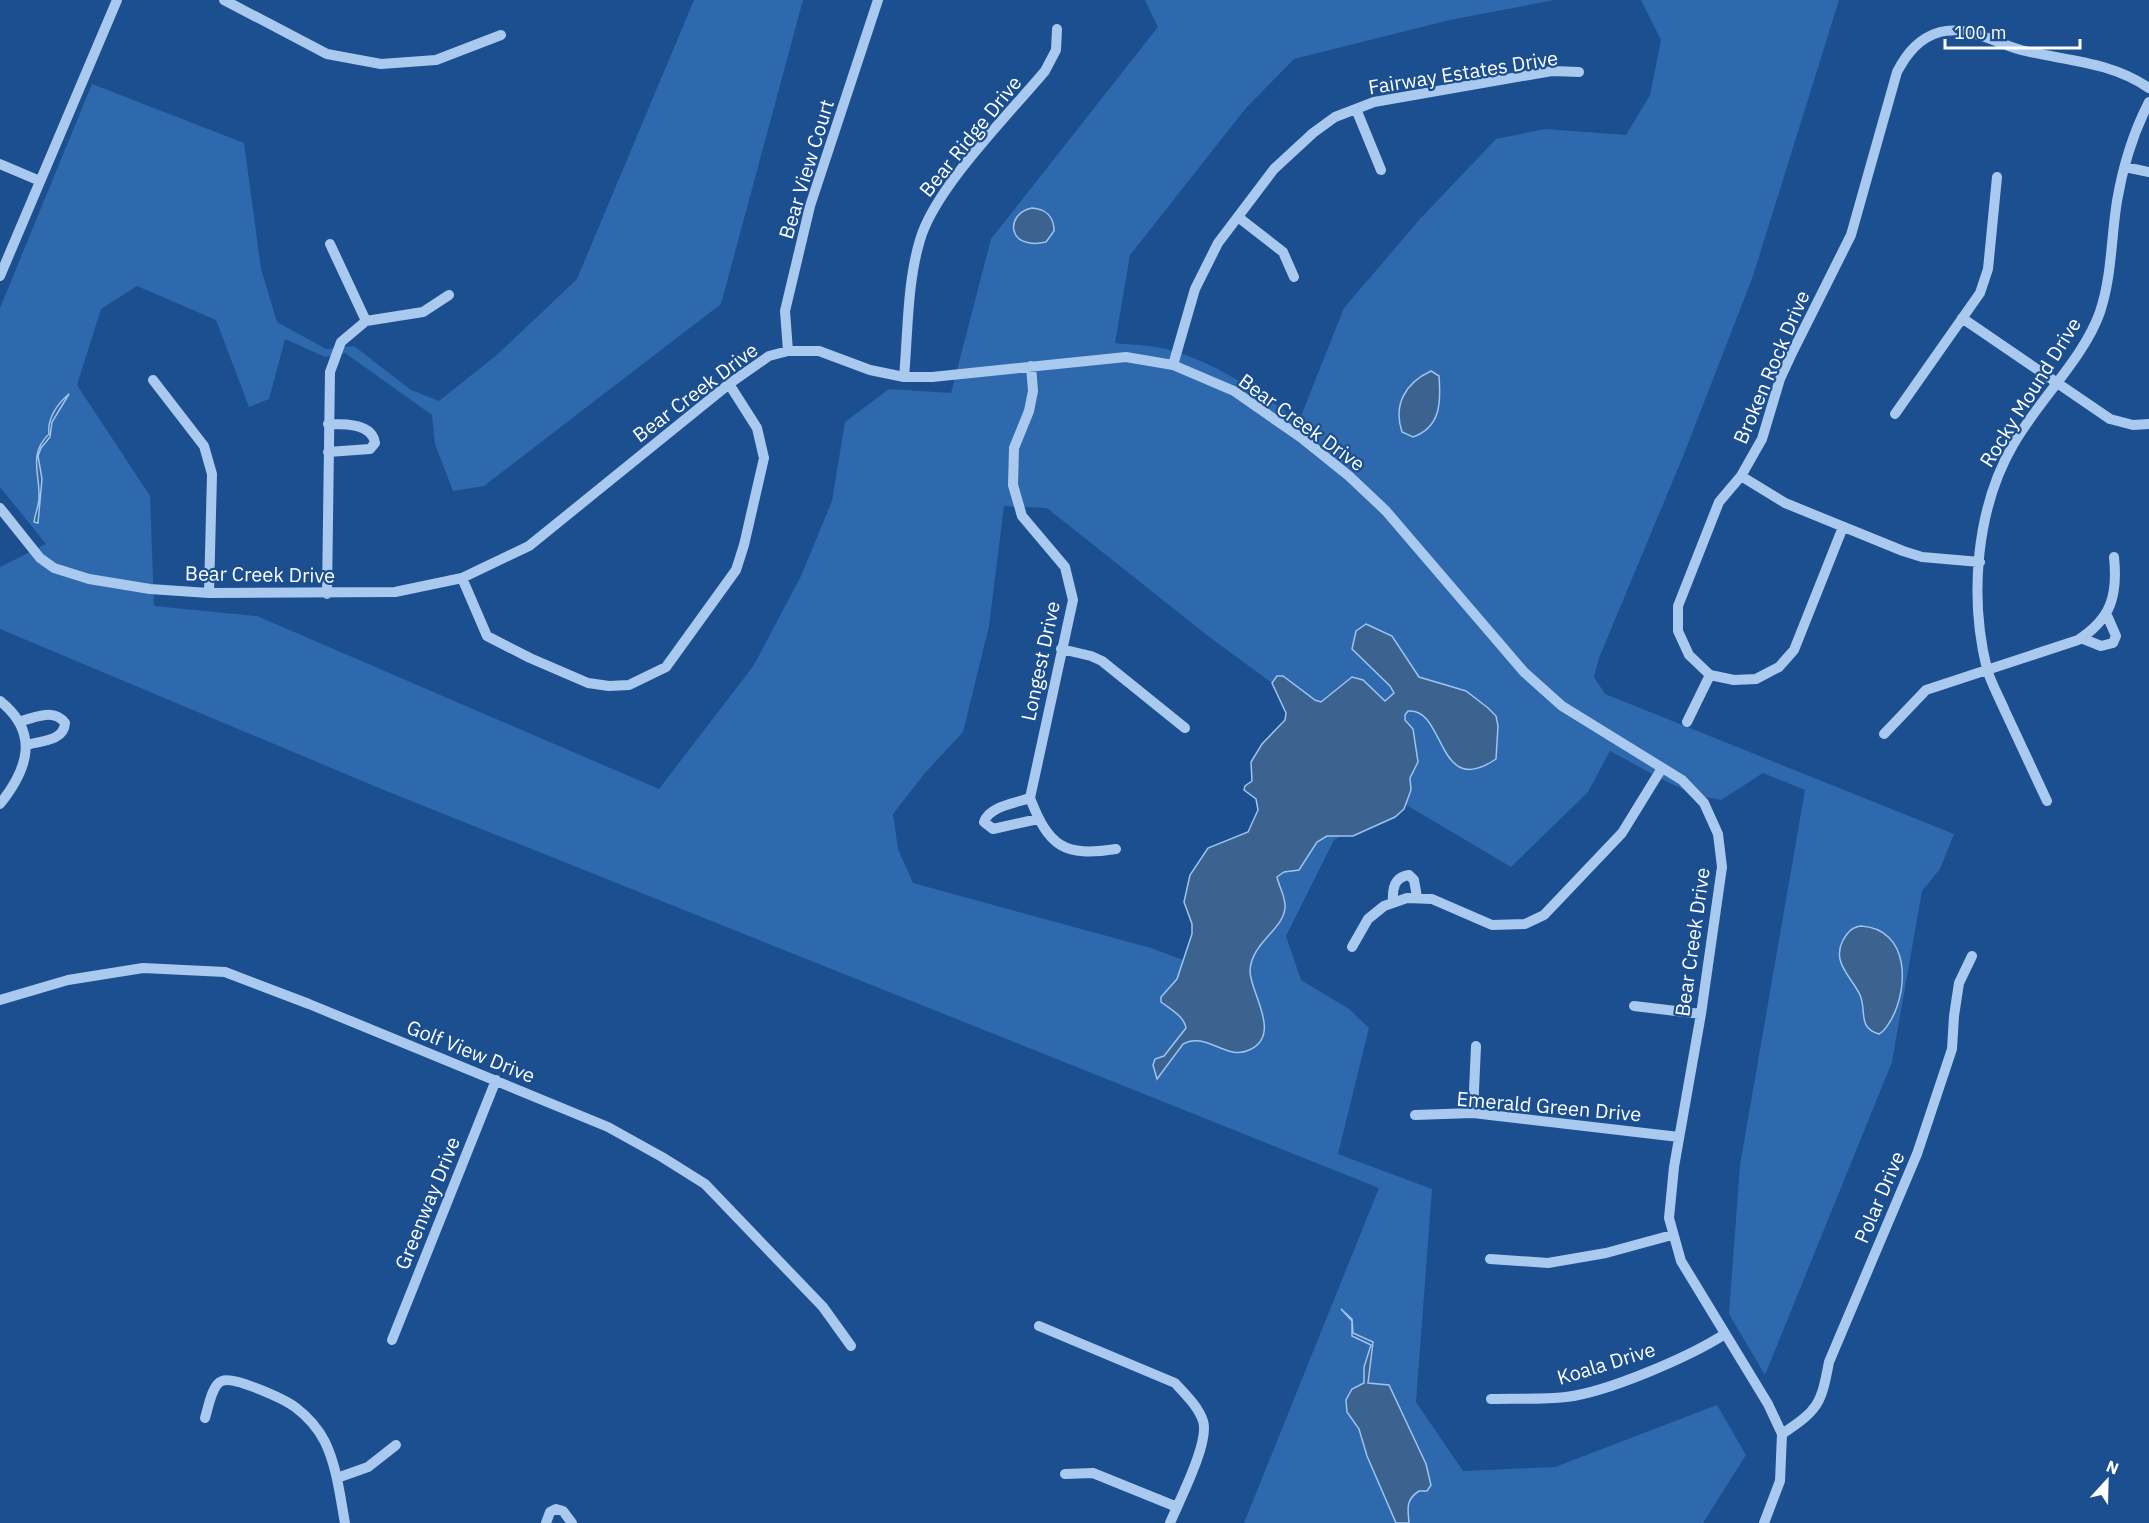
<svg xmlns="http://www.w3.org/2000/svg" width="2149" height="1523" font-family="'IBM Plex Sans',sans-serif">
	<rect width="100%" height="100%" fill="#1b4f8f"/>
	<path fill="#2e69ad" fill-rule="evenodd" d="M694 0H803L721 304 484 486 453 491 435 444 432 415 345 353 325 357 285 339 269 399 249 407 216 320 137 286 101 309 77 385 150 496 154 606 257 616 659 789 754 665 801 576 832 501 845 422 889 389 951 393 991 239 1158 27 1145 0H1554L1450 20 1294 59 1246 108 1130 255 1115 343C1132 345 1150 345 1166 349 1216 362 1258 392 1299 421L1344 308 1420 219 1496 139 1545 129 1626 135 1650 95 1661 40 1641 0H1839L1753 276 1684 454 1599 658 1594 677 1605 694 1954 834 1940 869 1922 891 1892 1062 1765 1375 1729 1314 1740 1165 1805 790 1763 773 1721 800C1679 793 1647 770 1610 751L1588 792 1511 867 1403 803 1334 840 1286 936 1301 980 1349 1009 1369 1028 1338 1154 1432 1189 1416 1402 1463 1471 1555 1467 1717 1405 1746 1455 1703 1523H1244L1379 1188 379 788 0 629V567L46 544 0 487V308L92 84 244 143 261 269 277 322 326 349 354 346 411 390 439 401 498 354 577 279ZM1004 506 1047 508 1208 636 1272 683 1286 713 1285 720 1262 744 1251 762 1252 781 1245 786 1244 790 1256 799 1258 810 1248 832 1208 848 1190 875 1184 902 1192 924V934L1183 960 1151 948 913 883 898 849 893 814 924 774 963 732 989 626Z"/>
	<path fill="#3c6290" stroke="#9cc4f0" stroke-width="1.5" d="M1032 208C1046 209 1054 217 1054 231L1046 242C1006 251 1005 213 1032 208Z
		M1431 371 1439 376C1441 402 1441 427 1413 437L1402 432C1393 405 1405 383 1431 371Z
		M69 394 52 422 50 437 41 448 38 456 42 479 38 523 34 522C35 514 39 505 39 498 40 473 28 454 49 434 47 419 57 404 69 394Z
		M1366 624 1392 636 1419 677 1466 691 1488 708 1496 716 1498 726 1496 759C1436 800 1446 707 1408 711L1405 715V720L1413 729 1418 762 1410 778 1411 790 1404 809 1395 817 1353 836H1327L1317 842 1299 870 1284 872 1277 877C1279 887 1286 897 1285 908 1283 930 1251 943 1250 971 1250 993 1283 1035 1249 1050 1226 1061 1206 1031 1183 1044L1157 1079 1153 1065 1155 1059 1164 1056 1186 1028C1184 1016 1170 1009 1161 1002V997L1177 979 1192 934V924L1184 902 1190 875 1208 848 1248 832 1258 810 1256 799 1244 790 1245 786 1252 781 1251 762 1262 744 1285 720 1286 713 1272 683 1277 676H1283L1315 700 1321 702 1352 677 1363 680 1385 701 1394 693 1390 686 1352 649 1356 631Z
		M1861 926C1910 929 1909 988 1891 1020 1887 1026 1885 1031 1879 1034 1857 1028 1867 1011 1860 995 1852 977 1831 963 1843 940 1848 932 1852 927 1861 926Z
		M1341 1309 1352 1319 1353 1333 1373 1342 1368 1383 1389 1385 1426 1464 1431 1485 1427 1491H1419C1405 1500 1408 1509 1409 1523H1396L1367 1456 1359 1429 1347 1412 1346 1400 1352 1389 1364 1383V1367L1371 1345 1352 1336V1321Z"/>
	<g fill="none" stroke-linecap="round" stroke-linejoin="round">
		<path stroke="#a9c9ee" stroke-width="10" d="M224 0 327 54 381 64 436 60 501 35
			M1356 109 1381 170
			M0 164 40 181
			M2125 167 2149 172
			M1238 217 1283 252 1294 277
			M330 244 366 321
			M0 276 117 0
			M1962 318 2110 419 2133 425 2149 424
			M788 351 785 311 810 206 878 0
			M1173 365 1195 289 1218 243 1274 169 1313 133 1335 117 1374 102 1552 71 1579 72
			M1031 366 1033 391 1029 411 1014 448 1013 485 1022 516 1065 567 1073 600 1030 798C1049 847 1064 857 1116 849
			M904 377C908 333 907 283 920 240 935 188 1009 114 1045 71L1056 50 1057 29
			M153 380 204 446 212 474 209 593
			M1895 414 1980 293 1988 269 1997 177
			M328 452 370 449 375 443C372 423 345 424 328 424
			M1741 476 1785 503 1903 551 1922 557 1980 562
			M0 508 40 558 54 568 89 579 150 589 209 593 395 592 462 578 529 546 729 384 769 356 788 351H819L870 370 904 377H932L1126 357 1173 365 1234 391 1303 439 1349 476 1386 511 1524 672 1562 706 1682 780 1704 803 1718 834 1722 867 1701 1014 1674 1167 1669 1218 1681 1261 1768 1404 1782 1434 1780 1481 1764 1523
			M1843 527 1794 650 1779 667 1756 679 1734 680 1710 675 1689 655 1678 631V606L1719 502 1741 476 1762 439 1780 379 1793 351 1851 235 1897 72C1907 53 1919 38 1940 32 1967 25 1996 43 2021 50 2066 61 2109 61 2149 88
			M462 578 487 636 530 658 588 683 609 686 629 685 666 667 736 570 744 545 764 458 757 428 729 384
			M327 594 330 372 341 342 366 321 423 312 449 295
			M2081 638 2101 646 2113 643 2116 636 2106 613
			M1061 649 1091 656 1102 661 1185 728
			M0 701C40 733 28 769 0 804
			M21 721C37 717 54 708 65 723 64 741 41 741 26 745
			M1687 722 1710 675
			M1884 734 1926 690 2078 640C2111 619 2118 596 2114 557
			M1030 798C1016 803 989 806 984 822L993 829 1038 819
			M2047 801C2033 771 2019 741 2005 711 1999 697 1991 683 1987 669 1969 597 1976 509 2013 445 2037 402 2084 358 2100 312 2112 276 2111 238 2117 201 2123 166 2133 133 2149 102
			M1393 902C1392 889 1394 877 1409 875L1414 880 1417 897
			M1352 947 1368 919 1384 906 1407 898 1432 899 1492 925 1525 924 1544 915 1622 833 1662 768
			M0 1000 68 980 143 968 225 972 309 1004 608 1127 662 1157 705 1184 823 1307 851 1346
			M1634 1006 1701 1014
			M1473 1113 1476 1046
			M1415 1115 1473 1113 1679 1137
			M1490 1259 1548 1263 1606 1253 1672 1235
			M1039 1326 1175 1383C1185 1394 1198 1406 1203 1421 1210 1442 1179 1501 1170 1523
			M392 1340 496 1080
			M1491 1399C1516 1398 1541 1400 1566 1397 1608 1392 1689 1357 1725 1334
			M205 1418C208 1409 212 1384 222 1381 234 1376 284 1399 295 1407 307 1416 318 1428 325 1442 337 1467 340 1496 345 1523
			M1782 1434C1818 1410 1821 1405 1829 1362L1917 1154 1952 1049 1954 1016 1959 983 1972 956
			M1065 1474 1093 1473 1177 1507
			M337 1478 368 1467 396 1445
			M546 1523 550 1512 556 1509 563 1511 572 1523"/>
	</g>
	<g text-anchor="middle" dominant-baseline="central" stroke-width="4.5" stroke-linejoin="round" paint-order="stroke">
		<g font-size="20" fill="#fff" stroke="#1b4f8f">
			<text transform="translate(1463 72) rotate(-9)">Fairway Estates Drive</text>
			<text transform="translate(970 136) rotate(-51)">Bear Ridge Drive</text>
			<text transform="translate(806 169) rotate(-73)">Bear View Court</text>
			<text transform="translate(1771 367) rotate(-67)">Broken Rock Drive</text>
			<text transform="translate(695 392) rotate(-37)">Bear Creek Drive</text>
			<text transform="translate(2030 392) rotate(-58)">Rocky Mound Drive</text>
			<text transform="translate(1302 422) rotate(36)">Bear Creek Drive</text>
			<text transform="translate(260 574) rotate(1)">Bear Creek Drive</text>
			<text transform="translate(1040 661) rotate(-78)">Longest Drive</text>
			<text transform="translate(1692 942) rotate(-82)">Bear Creek Drive</text>
			<text transform="translate(471 1051) rotate(22)">Golf View Drive</text>
			<text transform="translate(1549 1106) rotate(5)">Emerald Green Drive</text>
			<text transform="translate(1879 1197) rotate(-67)">Polar Drive</text>
			<text transform="translate(427 1203) rotate(-68)">Greenway Drive</text>
			<text transform="translate(1606 1363) rotate(-17)">Koala Drive</text>
		</g>
	</g>
	<g transform="translate(2107 1481) rotate(22)" stroke="#1b4f8f" stroke-width="4.5" paint-order="stroke">
	<path d="M0-4.5L10 22L0 15L-10 22Z" fill="#ffffff"/>
	<text y="-9" font-size="16" font-weight="bold" text-anchor="middle" fill="#ffffff">N</text>
	</g>
	<path d="M1945 39v9h135v-9" fill="none" stroke="#ffffff" stroke-width="3"/>
	<text x="1954" y="39" font-size="18" fill="#ffffff" stroke="#1b4f8f" stroke-width="4.5" paint-order="stroke">100 m</text>
</svg>
